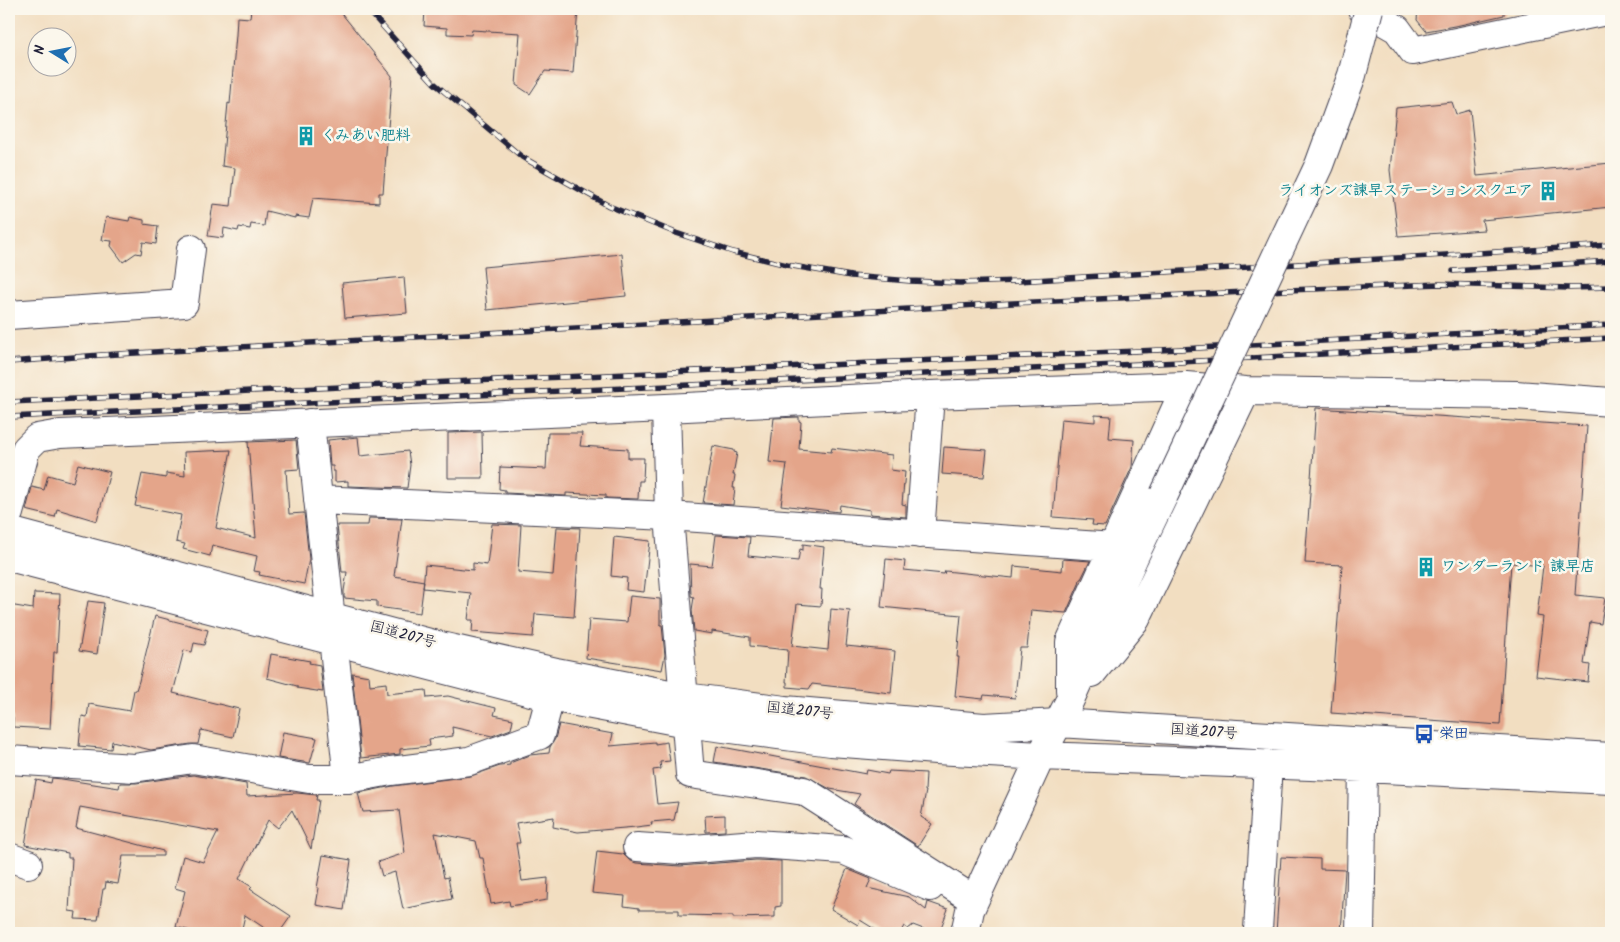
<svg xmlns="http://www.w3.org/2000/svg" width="1620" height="942" font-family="Kalam,'Klee One',sans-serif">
	<rect width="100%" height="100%" fill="#fbf7ec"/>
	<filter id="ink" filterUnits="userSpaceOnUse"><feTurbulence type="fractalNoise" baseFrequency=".02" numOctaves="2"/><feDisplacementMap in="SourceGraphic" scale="10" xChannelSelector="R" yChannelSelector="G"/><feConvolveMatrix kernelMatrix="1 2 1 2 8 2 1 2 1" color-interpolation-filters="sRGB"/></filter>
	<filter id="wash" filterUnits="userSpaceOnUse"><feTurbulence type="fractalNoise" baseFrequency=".0096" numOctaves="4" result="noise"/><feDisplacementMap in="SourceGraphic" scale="20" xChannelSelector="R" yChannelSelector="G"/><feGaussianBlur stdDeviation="1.12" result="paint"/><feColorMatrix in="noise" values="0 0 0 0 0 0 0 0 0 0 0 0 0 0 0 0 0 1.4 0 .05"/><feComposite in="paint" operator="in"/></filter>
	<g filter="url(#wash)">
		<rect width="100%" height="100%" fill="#f2dec1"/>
		<g id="blocks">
			<path fill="#e4a58a" d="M251 9H338L392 76 383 193H379V203L313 198 309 218 295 216V218L266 211 264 226 251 224 250 229 239 227 238 231 224 228 223 238 208 236 213 204 231 206 235 168 222 166 228 103 230 104 236 35 237 17 250 18Z
				M425 9H578L573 73 545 71 530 94 516 85 520 33 472 30 471 35 447 34V28L424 26Z
				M1418 9H1504V15L1460 25 1426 31 1417 20Z
				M1452 102 1456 114 1470 110 1477 176 1611 163V207L1482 220 1484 230 1398 236 1390 170 1396 108Z
				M106 217 129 221 130 217 144 220V224L158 226 156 244 143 242 141 254 136 253 123 262 111 246 112 241 102 240Z
				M622 254 626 296 487 310 483 267Z
				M404 277 407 313 345 318 342 283Z
				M1316 408 1587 426 1575 595 1605 598 1601 624 1590 622 1584 664 1590 665 1588 682 1536 676 1543 617 1537 616 1543 566 1511 563 1500 725 1331 713 1342 565 1305 563Z
				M1095 415 1111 416 1109 438 1134 440 1132 467 1105 526 1092 525 1093 520 1053 517 1061 419 1095 422Z
				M799 417V421L801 422 799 449 831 452 832 448 892 455 891 470 905 472 902 504 906 505V517L870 514V510L840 505 839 512 781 505 787 464 769 462 774 418Z
				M482 432 483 478H448V433Z
				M548 433H582L580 446 628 449V458H644L643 481H639L638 499 606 498V495L566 493V496L505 493V490L499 489 500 467 546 469Z
				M358 437 360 456 408 451 410 465 407 488 348 486V481L335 482V471H333V466H330L328 440Z
				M296 440 299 469 286 470 289 514 304 513 309 559 304 584 259 575 260 572 254 571 257 556 212 545 210 556 183 549 185 544 176 542 181 515 135 506 142 474 166 478V473L185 476 184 452 231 450 216 528 256 538 248 442Z
				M713 446 734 450V452L737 453 733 475H735L733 488H735L733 505 703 503Z
				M944 447 987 450 984 477 942 474Z
				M78 464 110 472 97 521 57 509 55 517 26 510 32 487 44 490 48 475 73 482Z
				M369 518 402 519 394 576 424 581 420 613 377 607V601L344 598V591L347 572H342L337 525H368Z
				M492 524 521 525 518 572 553 575 557 527 580 528 574 617 535 614 533 637 472 632 473 620H468L471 593 423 588 425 565 473 570V563L487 565Z
				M716 535 750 537 748 556 798 561 800 549 803 550V544L824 547 820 589H822L821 606 797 604 792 646 828 650 831 609 850 611 846 646 895 651 891 693 812 684 809 689 787 687V682H786L788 650 750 646V637L712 631V634L694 631 692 610 694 597 691 596 690 564 712 566Z
				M614 537 650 541 644 592 626 590 627 578 611 576Z
				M886 559 905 561 904 570 944 574 945 571 1013 578 1014 566 1062 571 1063 559 1090 561 1081 579H1080L1079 584 1066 613 1031 610 1027 648H1020L1015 698 984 695 983 699 955 696 959 657H957L961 615 881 607Z
				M34 593 60 594 57 652H54L50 729 13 727V717L9 716V605L33 609Z
				M630 596 660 599V625H662L665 655 662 670 586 658 589 619 627 622Z
				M88 601 104 603 97 654 79 651Z
				M155 616 208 630 204 645 194 643 192 652 184 650 173 693 239 709 233 737 201 730 198 744H191L151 750 112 741 111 749 79 746 82 716 87 717 89 704 130 711 134 690H136L139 681Z
				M271 654 310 661 309 663 320 665 323 692 297 688V686L267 678Z
				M352 673 369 676 370 685 386 683 387 694 426 690 427 698 448 696 496 708 494 715 513 719 511 729 492 736 452 727 453 736 429 739 430 746 400 749V754L361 758Z
				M559 724 613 734 610 746 655 742V744L667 742 670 761 660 762 661 769 653 770 657 804 678 802 674 820 651 822 652 825 636 827 578 832 553 827 554 817 516 823 520 843H516L522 881 548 878 547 900 510 906 509 901 491 904 483 858H480L476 841 435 833 444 878 448 877 452 899 403 909 395 872 382 876 378 862 405 853 399 810 363 812 358 793 393 786 471 776 500 766 510 765V763L530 755 549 753 550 747 555 739Z
				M283 732 317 738 310 763 278 758Z
				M717 746 866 774 867 770 888 774 889 771 926 773 925 791H926L921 817 932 824 918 846 854 804 860 794 830 789 806 776 714 762Z
				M193 775 246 784 247 796 297 793 317 795 316 800H319L311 849 292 810 278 828 268 820 239 879 252 887 250 889 291 916 279 933H272L245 915 241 933H199L176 927 185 891 175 888 183 856 203 862 218 832 80 807 76 828 163 851V856H123L118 884 106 882 105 889H103L98 920 75 919 76 912 69 911 72 858H68V853L25 845 36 780 51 783 52 778 62 779 119 788 120 783H136Z
				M725 815V831L706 832 705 816Z
				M597 851 623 854 629 860 636 863 680 866 756 860 781 861V906L775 907V917L733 918V916L679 915V910H639V908L624 906 625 896 592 893Z
				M323 855 351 860 344 910 316 905 319 888H317Z
				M1281 857 1320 859V869L1345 870 1341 933H1276Z
				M847 869 871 879 867 888 909 897 926 910 928 902 948 909 939 933H934L913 925 908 929 904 926 900 933H881L860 920 858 925 831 909Z"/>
		</g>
	</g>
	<g filter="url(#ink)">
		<use href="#blocks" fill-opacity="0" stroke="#413e4f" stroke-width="1"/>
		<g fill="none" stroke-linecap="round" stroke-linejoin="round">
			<defs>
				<path id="minor" d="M1362 9 1397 29 1413 51 1611 10
					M9 315 184 303 191 249
					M666 408 669 516 690 774 804 791 974 900
					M310 423 348 779
					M318 500 669 516 1114 547
					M9 513 26 449 37 438 60 434 666 408 930 395 1186 386 1246 391 1516 395 1611 402
					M9 531 445 647 556 672 685 697 785 710 984 727 1059 723 1611 757
					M920 534 930 395
					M9 557 550 697 686 723 831 742 936 750 1041 756 1363 768 1611 780
					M1092 673 1136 619 1246 391
					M1070 690V642L1186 386
					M9 760 134 768 193 759 309 779H348L391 771 469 761 540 735 555 679
					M637 847 681 850 756 844 843 850 930 887
					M9 857 28 864
					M1258 930 1268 764
					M965 933 970 910 1041 756 1069 702 1134 557 1164 495
					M1360 933 1363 768"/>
			</defs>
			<use href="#minor" stroke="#413e4f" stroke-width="30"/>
			<use href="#minor" stroke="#fff" stroke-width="28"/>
			<defs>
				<path id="rail" d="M367 9 434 83 522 157 609 206 676 233 733 252 787 265 851 276 910 281 960 283 1018 281 1611 245
					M1453 271 1611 261
					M9 362 101 355 1013 303 1288 290 1440 284 1569 288 1611 287
					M9 402 1181 349 1611 325
					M9 417 1181 362 1611 338"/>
			</defs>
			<use href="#rail" stroke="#22223b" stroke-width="5.5"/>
			<use href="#rail" stroke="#fbf7ec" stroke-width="4" stroke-dasharray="11" stroke-linecap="butt"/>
			<defs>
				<path id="minor-bridge" d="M1164 495 1319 165 1352 75 1369 9"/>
			</defs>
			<use href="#minor-bridge" stroke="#413e4f" stroke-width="30" stroke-linecap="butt"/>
			<use href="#minor-bridge" stroke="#fff" stroke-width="28"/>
		</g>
	</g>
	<defs>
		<symbol id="building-bare" viewBox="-9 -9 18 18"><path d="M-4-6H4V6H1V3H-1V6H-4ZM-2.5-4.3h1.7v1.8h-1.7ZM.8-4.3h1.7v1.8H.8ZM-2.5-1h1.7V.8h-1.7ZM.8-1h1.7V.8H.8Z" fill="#0f9aa8" stroke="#fbf7ec" stroke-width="2.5" paint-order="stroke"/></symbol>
		<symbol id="bus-bare" viewBox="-9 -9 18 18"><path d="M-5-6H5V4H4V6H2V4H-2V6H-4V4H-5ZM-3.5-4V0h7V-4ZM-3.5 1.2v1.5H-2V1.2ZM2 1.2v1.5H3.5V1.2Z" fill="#1a4fb4" stroke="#fbf7ec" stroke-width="2.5" paint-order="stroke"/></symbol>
	</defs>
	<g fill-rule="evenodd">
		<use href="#building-bare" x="292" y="122" width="28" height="28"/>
		<use href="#building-bare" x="1534" y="177" width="28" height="28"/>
		<use href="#building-bare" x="1412" y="553" width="28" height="28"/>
		<use href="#bus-bare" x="1410" y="720" width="28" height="28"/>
	</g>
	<g text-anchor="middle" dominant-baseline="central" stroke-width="5" stroke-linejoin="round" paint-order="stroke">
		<g font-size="15" font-weight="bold" fill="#0d838f" stroke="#fbf7ec" text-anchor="start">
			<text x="321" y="136">くみあい肥料</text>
			<text x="1533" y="191" text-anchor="end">ライオンズ諫早ステーションスクエア</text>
			<text x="1441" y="567">ワンダーランド 諫早店</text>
		</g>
		<g font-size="15" fill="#22223b" stroke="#fbf7ec">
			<text transform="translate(403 635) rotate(15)">国道207号</text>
			<text transform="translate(800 711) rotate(6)">国道207号</text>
			<text transform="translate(1204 732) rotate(4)">国道207号</text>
		</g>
		<g font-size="15" font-weight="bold" fill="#164399" stroke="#fbf7ec" text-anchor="start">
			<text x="1439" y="734">栄田</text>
		</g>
	</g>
	<rect width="1620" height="942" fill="none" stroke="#fbf7ec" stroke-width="30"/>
	<g transform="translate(52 52) rotate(280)"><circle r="24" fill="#fbf7ec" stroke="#a4a2a5"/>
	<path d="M0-4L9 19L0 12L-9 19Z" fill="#1f6fb2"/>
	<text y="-8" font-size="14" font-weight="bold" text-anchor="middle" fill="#22223b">N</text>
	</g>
</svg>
